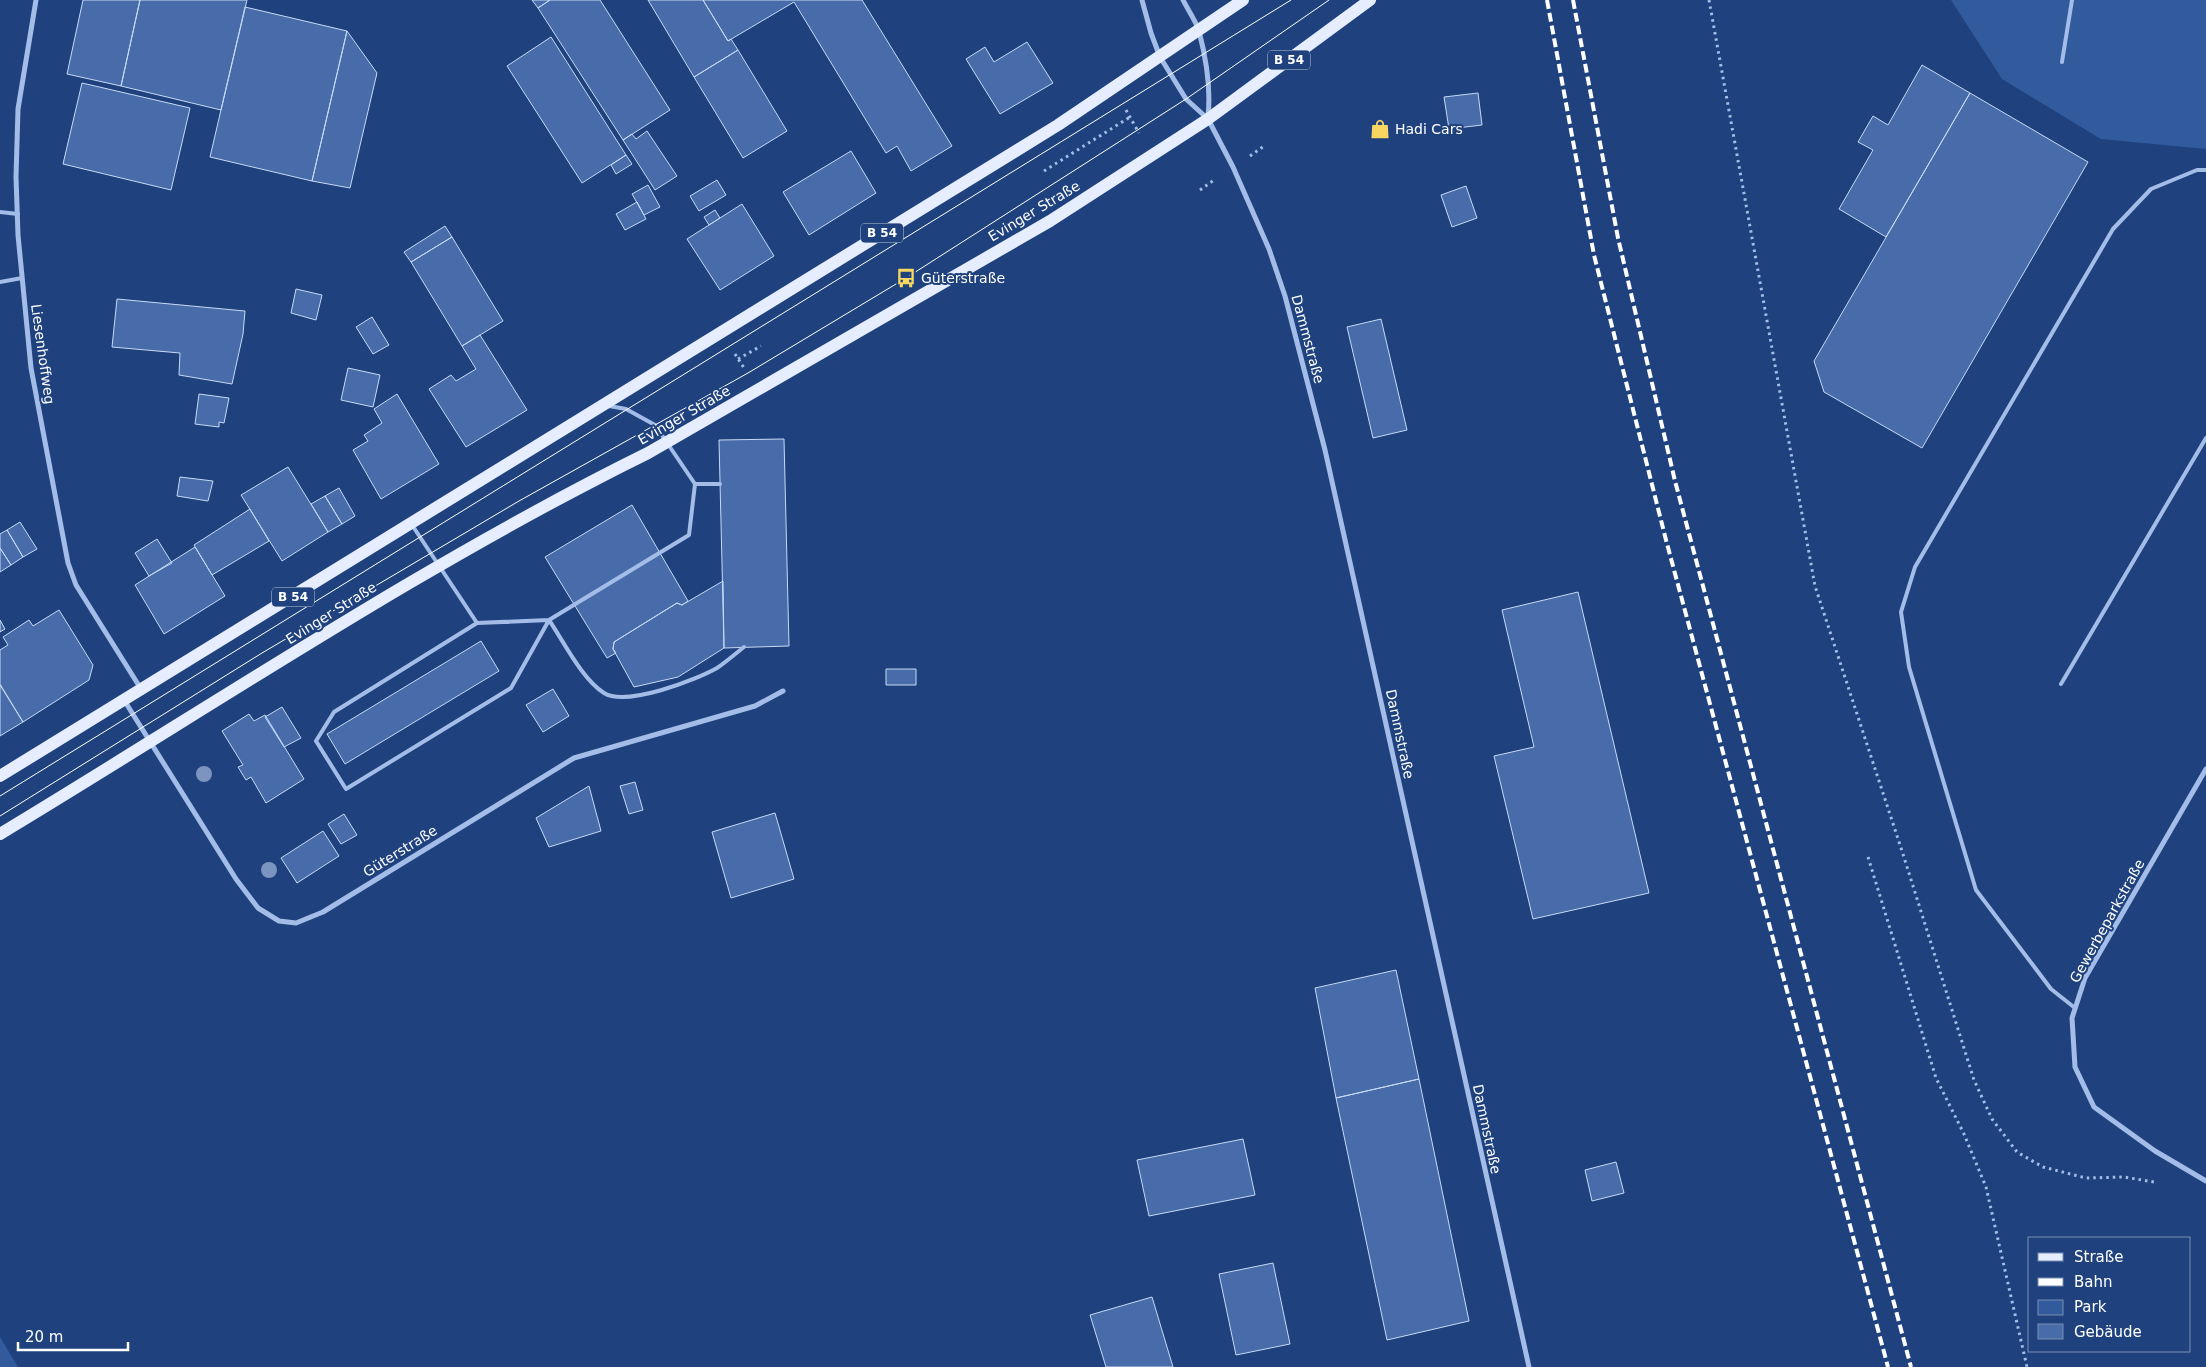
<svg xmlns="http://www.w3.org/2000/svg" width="2206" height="1367" font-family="'DejaVu Sans',sans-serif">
	<rect width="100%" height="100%" fill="#1f427f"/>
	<path fill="#325b9e" d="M1951 0H2206V149L2101 139 2002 79Z
		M0 1337 18 1367H0Z"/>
	<path fill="#476ca9" stroke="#c7d9f6" d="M83 0H140L121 86 67 74Z
		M140 0H247L221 110 121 86Z
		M532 0H550L538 8Z
		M550 0H600L670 110 623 140 538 8Z
		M648 0H703L728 41 731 39 738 50 694 77Z
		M703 0H862L952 146 911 171 897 146 886 153 794 2 728 41Z
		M245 7 347 31 312 181 210 157Z
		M347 31 377 73 350 188 312 181Z
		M551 37 626 155 582 183 507 66Z
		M1027 42 1053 83 1000 114 966 59 985 47 994 62Z
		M738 50 787 131 743 158 694 77Z
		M1922 65 1970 93 1886 237 1839 209 1873 150 1858 142 1873 116 1888 125Z
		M82 83 190 108 171 190 63 164Z
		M1478 93 1482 125 1449 129 1444 97Z
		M1970 93 2088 162 1922 448 1824 392 1814 361Z
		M647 131 677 176 655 190 623 140 632 134 636 139Z
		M851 151 876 193 809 235 783 192Z
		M626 155 632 164 616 174 611 165Z
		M717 180 726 195 699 211 690 196Z
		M648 185 660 207 644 215 632 194Z
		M1466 186 1477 218 1452 227 1441 195Z
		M637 202 646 219 625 230 616 214Z
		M742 204 774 256 720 290 687 239Z
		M715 210 720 218 709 225 704 217Z
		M445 226 452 237 411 262 404 252Z
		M452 237 503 321 462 346 411 262Z
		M296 289 322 295 316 320 291 313Z
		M117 299 245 311 243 334 232 384 179 375 180 353 112 347Z
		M372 317 389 345 373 354 356 327Z
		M1381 319 1407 430 1373 438 1347 327Z
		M480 335 527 410 466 447 429 389 451 375 456 381 476 369 462 346Z
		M348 368 380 375 373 407 341 400Z
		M199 394 229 398 224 423 219 422V427L195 424Z
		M397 394 439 464 381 499 353 450 368 441 364 435 382 423 374 409Z
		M784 439 789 646 724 648 719 440Z
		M288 467 328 532 282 561 241 495Z
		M180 477 213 481 208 501 177 496Z
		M339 488 355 516 342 524 325 496Z
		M325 496 342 524 328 532 311 504Z
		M632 505 688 601 682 605 677 603 614 642 613 649 616 653 607 658 545 557Z
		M250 509 269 541 212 575 194 545Z
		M20 522 37 549 23 557 7 530Z
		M7 530 23 557 11 565 0 548V534Z
		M157 539 172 563 149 576 135 553Z
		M195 547 225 596 164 634 135 585Z
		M0 548 11 565 0 572Z
		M723 581 724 648 678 677 634 687 613 649 614 642 677 603 682 605Z
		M1578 592 1649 893 1533 919 1494 756 1534 747 1502 610Z
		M59 610 93 665 89 680 23 722 0 684V650L8 645 3 637 29 620 33 626Z
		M0 620 5 629 0 632Z
		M481 641 499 671 345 764 327 734Z
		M886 669H916V685H886Z
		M0 685 23 722 0 736Z
		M553 689 569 716 543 732 526 705Z
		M282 707 301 738 284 747 265 717Z
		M249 714 254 721 265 715 304 779 266 803 251 777 246 780 238 767 243 765 222 731Z
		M635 782 643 810 629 814 620 786Z
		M589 786 601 831 549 847 536 818Z
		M775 813 794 879 731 898 712 832Z
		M344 814 357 835 341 844 328 824Z
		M323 831 339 856 297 883 281 858Z
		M1396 970 1419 1079 1336 1098 1315 988Z
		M1419 1079 1469 1321 1387 1340 1336 1098Z
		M1243 1139 1255 1195 1149 1216 1137 1160Z
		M1616 1162 1624 1193 1592 1201 1585 1170Z
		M1273 1263 1290 1344 1236 1355 1219 1274Z
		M1152 1297 1173 1367H1106L1090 1315Z"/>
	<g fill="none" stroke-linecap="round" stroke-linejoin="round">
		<path stroke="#a3bde8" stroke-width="3" stroke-dasharray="2.5 4" stroke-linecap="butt" d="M1709 0 1815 586 1902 851 1974 1080 1992 1119 2017 1152 2043 1167 2086 1178 2124 1177 2154 1182
			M1126 110 1139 133
			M1250 156 1264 146
			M1044 171 1130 117
			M1200 190 1214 180
			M735 354 744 368
			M738 359 761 346
			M1868 857 1936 1078 1964 1134 1986 1187 2027 1367"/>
		<path stroke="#a3bde8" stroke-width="4" d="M2062 62 2072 0
			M0 212 18 214
			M0 282 22 278
			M609 406 626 409 655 425 695 484 689 535 549 620 477 623 334 712 316 741 346 789 511 688 549 620C564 642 582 679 604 693 626 707 696 680 717 668 726 662 735 654 744 647
			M695 484H720
			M412 525 477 623
			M2061 684 2206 438
			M2075 1008 2051 989 1976 890 1909 667 1901 612 1915 567 2113 229 2151 189 2197 170H2206"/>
		<path stroke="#a3bde8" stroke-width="5" d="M36 0 18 109 16 177 18 235 31 368 68 563 76 585 141 689
			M1142 0 1151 33 1160 57 1186 99 1208 119 1233 167 1269 249 1285 296 1325 450 1529 1367
			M1183 0C1188 10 1196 21 1199 31 1206 58 1211 89 1208 116
			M124 700 236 879 258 908 279 921 296 923 323 912 574 758 755 706 783 691
			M2206 769 2085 978 2072 1018 2075 1067 2094 1107 2155 1151 2206 1181"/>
		<path stroke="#e5edfe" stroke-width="12" d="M0 776 1058 125 1243 0
			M0 834C214 705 423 564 648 453L1050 221 1208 119 1370 0"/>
		<path stroke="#fff" stroke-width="1" d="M0 796 1291 0
			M0 816 262 653 519 501 748 373 906 278 1186 99 1329 0"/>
		<path stroke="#fff" stroke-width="4" stroke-dasharray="9 4" stroke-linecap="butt" d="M1547 0 1594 255 1666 540 1888 1367
			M1573 0 1618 238 1675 481 1911 1367"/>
	</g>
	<g fill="#7b95c0">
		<circle cx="204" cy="774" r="8"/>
		<circle cx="269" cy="870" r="8"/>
	</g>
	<defs>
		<symbol id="shop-bare" viewBox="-9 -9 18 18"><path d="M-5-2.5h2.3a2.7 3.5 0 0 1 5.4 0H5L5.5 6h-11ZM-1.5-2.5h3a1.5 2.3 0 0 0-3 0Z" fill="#f7d662" stroke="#1f427f" stroke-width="2.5" paint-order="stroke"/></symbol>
		<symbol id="bus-bare" viewBox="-9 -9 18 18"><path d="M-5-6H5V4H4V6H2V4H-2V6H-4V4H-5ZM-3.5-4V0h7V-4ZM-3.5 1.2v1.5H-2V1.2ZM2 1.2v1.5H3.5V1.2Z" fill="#f7d662" stroke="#1f427f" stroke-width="2.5" paint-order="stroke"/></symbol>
	</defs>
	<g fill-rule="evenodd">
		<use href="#shop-bare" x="1366" y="115" width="28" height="28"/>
		<use href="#bus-bare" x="892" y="264" width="28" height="28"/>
	</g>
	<g text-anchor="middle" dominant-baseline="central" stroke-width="4" stroke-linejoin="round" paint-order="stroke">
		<g fill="#1f427f" stroke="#bcc6d9" stroke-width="1">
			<rect x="1268" y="50.5" width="42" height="19" rx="4"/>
			<rect x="861" y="223.5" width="42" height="19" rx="4"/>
			<rect x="272" y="587.5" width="42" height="19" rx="4"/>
		</g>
		<g font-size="12" font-weight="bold" fill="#fff">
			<text x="1289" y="60">B 54</text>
			<text x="882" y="233">B 54</text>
			<text x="293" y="597">B 54</text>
		</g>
		<g font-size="14" fill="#fff" stroke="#1f427f" text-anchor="start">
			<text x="1395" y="129">Hadi Cars</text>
			<text x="921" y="278">Güterstraße</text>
		</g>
		<g font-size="14" fill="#fff" stroke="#1f427f">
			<text transform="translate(1034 211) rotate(-31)">Evinger Straße</text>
			<text transform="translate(1308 339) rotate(75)">Dammstraße</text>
			<text transform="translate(43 354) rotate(82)">Liesenhoffweg</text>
			<text transform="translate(684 415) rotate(-30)">Evinger Straße</text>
			<text transform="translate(331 613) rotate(-32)">Evinger Straße</text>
			<text transform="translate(1400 734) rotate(78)">Dammstraße</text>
			<text transform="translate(400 851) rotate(-32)">Güterstraße</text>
			<text transform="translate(2107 921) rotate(-61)">Gewerbeparkstraße</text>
			<text transform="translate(1487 1129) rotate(78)">Dammstraße</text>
		</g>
	</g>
	<rect x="2028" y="1237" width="162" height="115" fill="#1f427f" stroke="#798eb2"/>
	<rect x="2038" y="1253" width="25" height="8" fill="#e5edfe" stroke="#798eb2"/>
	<text x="2074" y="1262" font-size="15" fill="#ffffff">Straße</text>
	<rect x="2038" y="1278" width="25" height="8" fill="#ffffff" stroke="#798eb2"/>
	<text x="2074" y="1287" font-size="15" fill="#ffffff">Bahn</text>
	<rect x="2038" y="1300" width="25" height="15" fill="#325b9e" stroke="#798eb2"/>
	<text x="2074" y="1312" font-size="15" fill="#ffffff">Park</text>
	<rect x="2038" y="1324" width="25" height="15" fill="#476ca9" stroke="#798eb2"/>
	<text x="2074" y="1337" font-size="15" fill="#ffffff">Gebäude</text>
	<path d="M18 1342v8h110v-8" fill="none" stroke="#ffffff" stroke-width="2.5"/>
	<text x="25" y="1342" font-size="15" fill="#ffffff" stroke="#1f427f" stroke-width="4" paint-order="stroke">20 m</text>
</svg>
